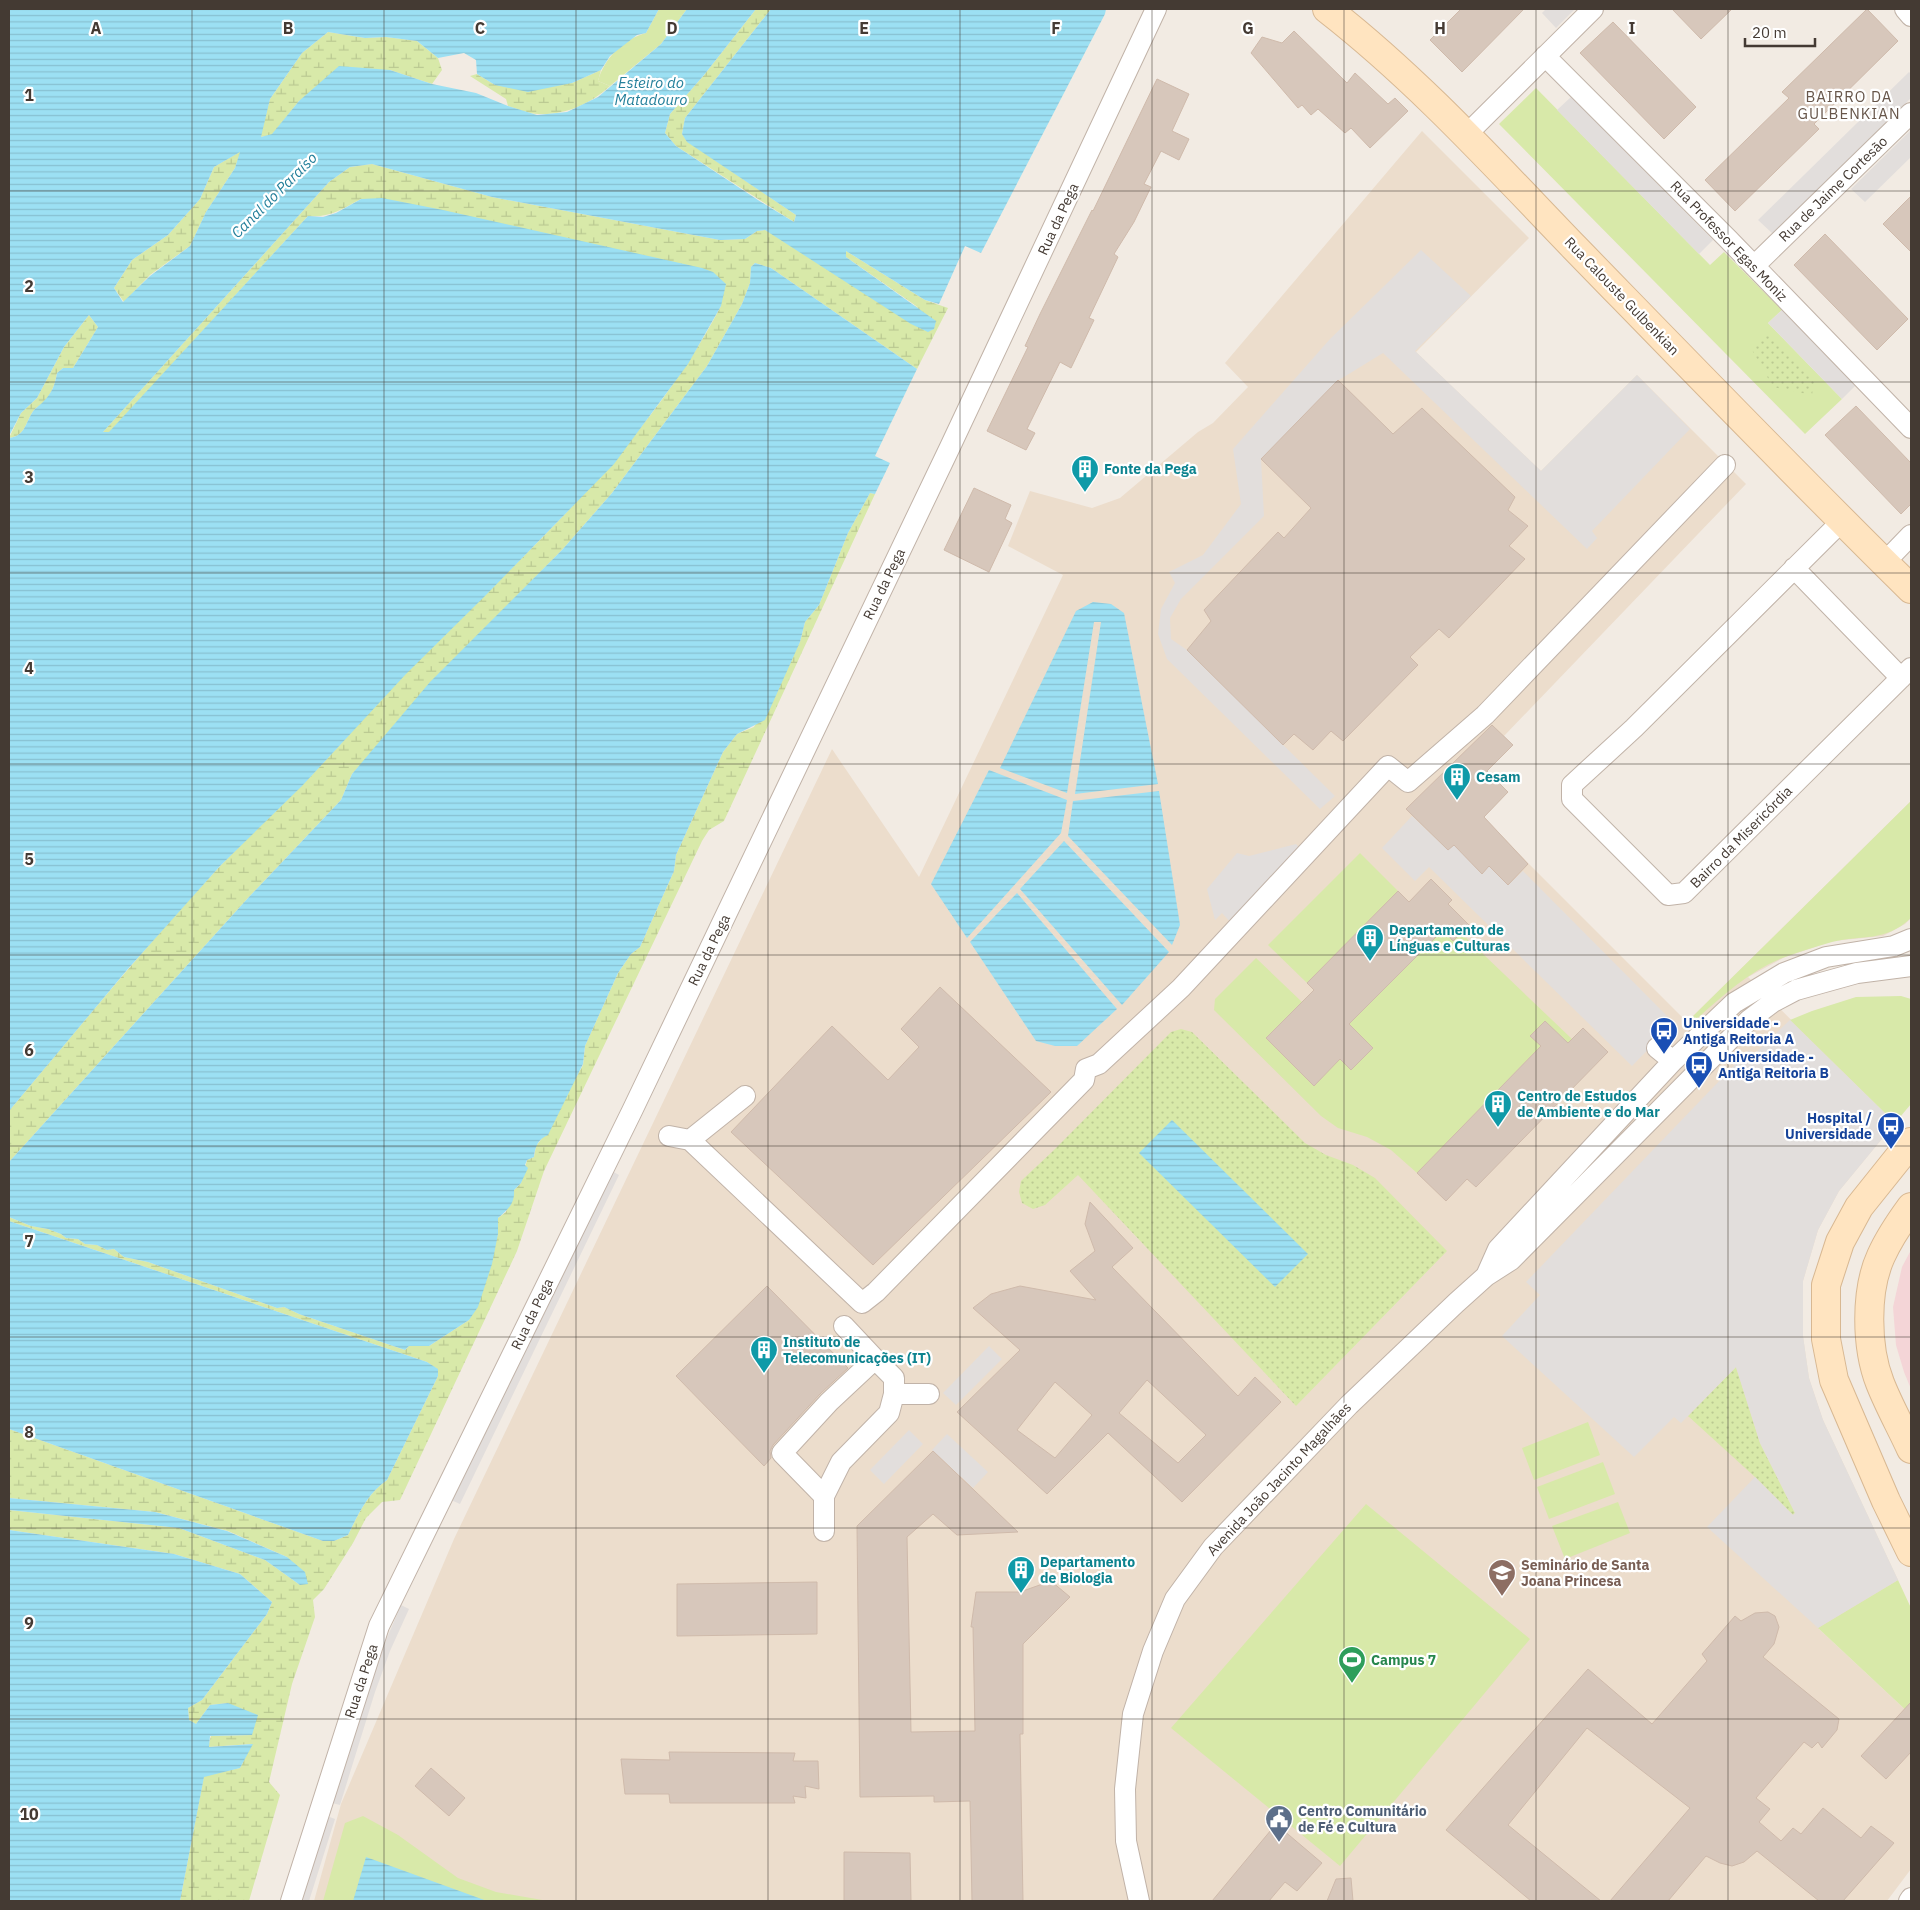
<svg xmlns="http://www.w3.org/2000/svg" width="1920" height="1910" font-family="'IBM Plex Sans',sans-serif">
	<defs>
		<pattern id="wetland-marsh" width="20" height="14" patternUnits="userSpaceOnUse" patternTransform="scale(1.25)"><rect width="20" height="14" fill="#d8e9a9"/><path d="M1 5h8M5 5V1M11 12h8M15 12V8" fill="none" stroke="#bbc992"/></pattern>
		<pattern id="park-dots" width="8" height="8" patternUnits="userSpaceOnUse" patternTransform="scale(1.25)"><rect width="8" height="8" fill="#d8e9a9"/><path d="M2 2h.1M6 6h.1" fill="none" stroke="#bbc992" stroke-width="1.8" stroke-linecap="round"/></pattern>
		<pattern id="water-rules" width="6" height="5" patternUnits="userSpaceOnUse" patternTransform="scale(1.25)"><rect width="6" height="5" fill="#9ce0f3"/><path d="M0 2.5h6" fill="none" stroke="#88c1d1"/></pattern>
	</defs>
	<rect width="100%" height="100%" fill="#f2ebe3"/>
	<path fill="#ecddcc" d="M1422 131 1529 238 1416 352 1541 471 1637 375 1746 484 1504 736 1513 745 1487 771 1508 792 1484 817 1529 864 1687 1022 1911 801V918L1905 924 1883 936 1833 941 1785 957 1748 977 1895 1123 1839 1191 1818 1230 1803 1281V1336L1809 1378 1823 1420 1898 1580 1819 1629 1911 1715V1869L1887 1901H314L341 1804 454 1539 832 749 919 877 1063 575 1008 546 1030 491 1092 508 1120 498 1198 432 1213 423 1248 387 1225 363Z"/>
	<path fill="#f4d5d7" d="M1911 1250V1389L1904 1372 1896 1345 1893 1307 1902 1267Z"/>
	<path fill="#d8e9a9" d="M659 9H687L661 44 610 86 598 81C604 59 623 39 646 33Z
		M1536 88 1710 265 1724 252 1782 310 1768 323 1842 399 1805 434 1499 124Z
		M1911 801V918C1884 943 1863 934 1832 942 1817 946 1802 951 1788 956 1750 969 1719 999 1690 1025L1687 1022Z
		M1360 853 1398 891 1307 983 1268 945Z
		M1443 930 1453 940 1461 933 1572 1039 1568 1043 1545 1021 1530 1036 1541 1046 1417 1173 1391 1150 1367 1137 1338 1128 1321 1116 1214 1010 1215 999 1256 958 1302 1002 1266 1038 1314 1085 1340 1059 1351 1070 1373 1048 1349 1024Z
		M1901 996 1911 999V1104L1895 1123 1790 1020 1812 1011 1856 997Z
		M1588 1422 1600 1455 1534 1480 1522 1448Z
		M1603 1462 1615 1494 1549 1519 1537 1487Z
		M1618 1502 1630 1533 1565 1559 1552 1526Z
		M1366 1504 1530 1639 1340 1866 1171 1728Z
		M1898 1580 1911 1608V1715L1818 1628Z
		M363 1816 398 1835 458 1878 496 1892 548 1901H323L345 1823Z"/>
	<path fill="url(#wetland-marsh)" d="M756 9H771L685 118 682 134 688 142 796 215 794 222 676 146 665 133 670 114 704 75Z
		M328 32 365 38 386 37 417 41 438 58 442 70 432 84 390 70 299 101 272 135 260 137 270 99 302 53Z
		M601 70 598 81 610 86C590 104 566 115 539 114 529 114 518 109 508 106L506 99 470 76 477 74 495 85 572 83Z
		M241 151 235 168 206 212 190 246 150 275 124 302 114 288 132 260 168 235 200 199 214 167Z
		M372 164 492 197 720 240 745 239 757 231 765 230 919 308 846 257V251L925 300 948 308 917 369 771 268 755 263 751 267 750 283 742 304 707 366 612 493 562 550 500 613 352 774 341 800 248 898 9 1162V1111L19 1099C85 1020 151 940 221 865 247 838 275 813 301 786 333 754 363 718 395 684 511 565 642 456 721 306L361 199C342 209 330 218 308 216L109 433H102L329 182 350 167Z
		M89 315 98 327 73 368H63L57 373C55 384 52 393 44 402 40 405 34 409 32 413 25 424 25 436 9 438L21 413 37 398 64 347Z
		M870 493 875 494 724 821 709 830 702 841 544 1171 517 1251 400 1500 382 1502 366 1518 353 1543 324 1589 313 1600 315 1617 292 1684 269 1782 280 1795 249 1901H180L204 1776 240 1768 252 1744 208 1747 211 1736 252 1735 228 1703 210 1705 196 1724 189 1720 188 1708 202 1700 267 1614 272 1602 240 1574 174 1554 9 1530V1510L179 1528 265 1560 300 1585 287 1557 228 1531 155 1512 9 1498V1429L323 1541H334L348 1535C359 1513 367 1494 387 1480L438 1376 437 1369 427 1362 9 1221V1217L31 1226 48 1229 61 1234 66 1238 78 1239 85 1244 97 1245 107 1250 114 1249 124 1257 148 1262 277 1308 284 1307 299 1314 405 1350 409 1346H429L469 1320 498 1234V1218L506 1212 514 1190 521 1183 527 1160 534 1157 536 1146 543 1137 583 1065 585 1046 618 973 631 954 640 947 674 871 676 855 723 752 737 734 754 727 800 642 805 622 819 605 848 533Z"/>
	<path fill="url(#park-dots)" d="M1768 334 1814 382 1812 395 1773 387 1752 350Z
		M1181 1029 1192 1032 1305 1143 1326 1155 1353 1165 1375 1178 1447 1251 1296 1406 1078 1175 1045 1205 1033 1209 1022 1203 1019 1192 1021 1181 1054 1150 1171 1032Z
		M1736 1367 1760 1443 1795 1513 1793 1515 1755 1477 1688 1416Z"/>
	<path fill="#e2dedc" d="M1546 9H1575L1556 28 1542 13Z
		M1909 72 1911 74V98L1773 234 1758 220Z
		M1571 97 1713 240 1699 254 1557 110Z
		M1911 130V157L1865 202 1851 189Z
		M1421 250 1471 296 1415 351 1541 471 1637 375 1690 429 1592 531 1597 538 1587 549 1383 353 1339 380 1261 459 1264 516 1181 599 1170 618 1171 639 1187 650 1335 796 1320 809 1167 659 1158 634 1161 609 1175 583 1169 572 1203 555 1241 504 1233 449 1330 339Z
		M1782 310 1856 385 1842 399 1768 323Z
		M1412 816 1448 850 1454 845 1482 874 1489 866 1508 885 1523 871 1674 1023 1632 1066 1429 867 1415 881 1382 848Z
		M1296 844 1309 857 1232 924 1222 913 1215 920 1207 889 1237 853 1249 856Z
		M1790 1020 1895 1123 1839 1191 1818 1230 1803 1281V1336L1809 1378 1823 1420 1898 1580 1818 1628 1707 1527 1755 1477 1793 1515 1795 1513 1760 1443 1736 1367 1681 1423 1674 1417 1634 1457 1502 1336 1540 1295 1526 1282 1749 1050 1754 1054Z
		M610 1170 619 1175 460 1504 451 1500Z
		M989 1346 1002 1359 956 1405 943 1393Z
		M909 1430 923 1444 884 1484 870 1470Z
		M947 1434 988 1472 973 1488 932 1450Z
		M401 1605 409 1609 390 1651 375 1692 340 1805 332 1803 372 1673Z
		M327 1816 335 1819 309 1901H300Z"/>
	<path fill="url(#water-rules)" fill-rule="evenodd" d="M9 9H659L646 33 637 35 610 56 601 70 572 83 528 92 495 85 477 74 476 60 464 53 438 58 417 41 386 37 365 38 328 32 302 53 270 99 261 137 272 134 299 101 339 66 390 70 432 84 476 93 508 106 537 115 567 112 598 97 661 44 687 9H756L704 75 670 114 665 133 676 146 761 202 794 222 796 215 687 142 682 134 685 118 771 9H1106L1105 14 981 253 965 246 939 304 925 300 846 251V257L936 321 934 329 928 332 911 324 765 230 757 231 745 239 720 240 492 197 372 164 350 167 329 182 103 432H109L308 216 323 217 336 213 361 199 382 198 443 210 702 268 713 272 726 284 721 306 688 364 614 464 484 597 406 674 302 786 220 866 127 970 9 1111V438C25 436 25 424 32 413 34 409 40 405 43 402 52 393 55 385 57 373L63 368H73L98 327 89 315 64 347 37 398 21 413 9 436ZM240 152 235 168 206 212 190 246 150 276 123 302 114 288 132 260 168 235 200 199 214 167Z
		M755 263 771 268 917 369 875 456 890 463 875 494 870 493 848 533 819 605 805 622 800 642 765 720 737 734 723 752 676 855 674 871 640 947 631 954 618 973 585 1046 583 1064 548 1135C538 1139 535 1147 534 1157L527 1160 525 1165 528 1168 521 1183 514 1190C515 1203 508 1210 498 1218V1234L492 1264 478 1307 469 1320 429 1346H409L405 1350 299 1314 284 1307 277 1308 148 1262 124 1257 114 1249 107 1250 97 1245 85 1244 78 1239 66 1238 61 1234 48 1229 31 1226 9 1217V1162L248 898 341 800 352 774 430 682 562 550 612 493 707 366 742 304 750 283 751 267Z
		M1093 602 1111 604 1124 613 1158 784 1075 794 1101 622H1094L1067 793 1000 768 1076 611Z
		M989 770 1067 800 1061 833 967 938 931 884Z
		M1159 791 1180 925 1172 945 1068 836 1073 801Z
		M1064 841 1169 952 1122 1005 1020 889Z
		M1017 893 1117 1009 1077 1046H1055L1036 1041 970 942Z
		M1172 1120 1308 1254 1275 1287 1139 1153Z
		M9 1221 427 1362 438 1369V1376L387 1480C367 1494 359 1513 348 1535L334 1541H323L9 1429Z
		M9 1498 155 1512 227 1531 287 1557 305 1572 308 1584 300 1585 265 1560 179 1528 9 1510Z
		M9 1530 174 1554 240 1574 272 1602 267 1614 202 1700 188 1708 189 1720 196 1724 210 1705 228 1703 258 1715 252 1735 210 1736 209 1747 253 1744 240 1768 204 1777 180 1901H9Z
		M366 1857 487 1901H353Z"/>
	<path fill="#d7c7bb" stroke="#cfbaab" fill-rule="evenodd" d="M1461 9H1524L1462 72 1430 40Z
		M1672 9H1732L1701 39Z
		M1867 9 1898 41 1814 124 1819 129 1735 211 1705 180 1789 98 1782 92Z
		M1613 22 1696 107 1664 139 1580 53Z
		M1294 31 1347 83 1355 73 1388 104 1395 98 1408 111 1370 148 1351 128 1345 133 1318 109 1311 115 1302 105 1298 108 1251 53 1262 37 1282 43Z
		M1157 79 1189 94 1172 131 1189 139 1179 160 1161 151 1144 184 1151 187 1134 222 1114 254 1118 257 1089 318 1094 320 1071 368 1060 362 1027 429 1035 433 1026 450 987 431 1028 347 1025 346 1040 314 1092 210 1093 211Z
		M1911 196V252L1883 224Z
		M1825 234 1908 319 1877 350 1794 265Z
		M1338 380 1393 434 1422 408 1515 497 1508 510 1528 526 1509 546 1525 559 1449 638 1439 629 1410 657 1418 665 1343 741 1331 731 1313 750 1294 734 1283 745 1187 650 1211 621 1204 610 1278 532 1284 538 1311 508 1261 459Z
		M1856 406 1911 463V504L1901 514 1825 435Z
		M974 488 1011 505 1005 519 1012 523 989 572 944 550Z
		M1492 725 1513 745 1487 771 1508 792 1484 817 1528 864 1508 885 1489 866 1482 874 1454 845 1448 850 1406 809Z
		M1431 879 1452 900 1448 904 1469 925 1453 941 1443 930 1349 1024 1373 1048 1351 1070 1340 1059 1314 1086 1266 1038 1314 990 1307 983 1398 891 1409 902Z
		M940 987 1051 1092 873 1265 731 1132 832 1026 888 1080 919 1047 901 1029Z
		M1545 1021 1568 1043 1583 1028 1608 1052 1476 1187 1467 1179 1446 1201 1417 1173 1541 1046 1530 1036Z
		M1090 1202 1133 1248 1112 1267 1238 1396 1255 1377 1281 1402 1182 1502 1108 1433 1047 1494 957 1412 1020 1350 973 1308 991 1294 1020 1286 1096 1300 1070 1271 1095 1251 1085 1224ZM1147 1380 1206 1435 1178 1463 1119 1413ZM1055 1382 1092 1415 1055 1458 1017 1430Z
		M767 1286 848 1368 820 1394 773 1445 770 1451 771 1458 764 1466 676 1376Z
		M933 1451 1018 1532 957 1535 933 1514 907 1537 911 1732 975 1731 973 1627H971L976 1592H1020L1051 1581 1070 1597 1023 1644V1734H1020L1023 1901H972L970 1801 934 1802V1796L860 1797 857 1526Z
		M817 1582V1634L677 1636V1584Z
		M1768 1612 1775 1616 1779 1627 1774 1644 1763 1657 1839 1719 1837 1730 1822 1748 1818 1742 1812 1748 1804 1742 1756 1798 1770 1809 1759 1822 1781 1841 1793 1828 1801 1834 1823 1808 1861 1838 1871 1826 1894 1843 1843 1901H1819L1757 1851 1744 1862 1732 1866 1720 1863 1706 1856 1668 1901H1610L1690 1808 1587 1728 1508 1825 1601 1901H1531L1446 1830 1588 1669 1652 1724 1707 1661 1702 1654 1735 1616 1741 1621 1755 1613Z
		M1911 1702V1752L1886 1779 1861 1756Z
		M669 1752 795 1753 793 1761H818L819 1789 805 1786 806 1798 793 1796 795 1803H670L669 1794H625L621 1759 670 1760Z
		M431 1768 465 1798 449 1816 415 1786Z
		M1276 1824 1322 1863 1297 1891 1285 1882 1269 1901H1212Z
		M844 1852 910 1853 911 1901H844Z
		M1351 1878 1353 1901H1327L1336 1879Z"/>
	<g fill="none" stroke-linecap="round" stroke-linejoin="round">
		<defs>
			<path id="street" d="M1905 9 1911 16
				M1545 56 1728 239 1911 428
				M1466 135 1593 9
				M1754 266 1911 113
				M1842 521 1634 728 1572 785V799L1668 895 1684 893 1911 668
				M1884 563 1911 535
				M1794 568 1901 678
				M1657 1048 1673 1061
				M745 1096 690 1140 862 1303 876 1292 1084 1080 1086 1069 1099 1064 1181 988 1388 766 1408 782 1485 715 1725 465
				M669 1136 690 1140
				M1486 1276 1498 1249 1673 1061 1734 1003 1784 973 1826 957 1894 946 1911 939
				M844 1326 875 1359 829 1402 782 1453 824 1496 841 1462 889 1413 894 1394V1378L875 1359
				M894 1394H929
				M824 1496V1531
				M291 1901 379 1626 632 1111 950 447 1156 9
				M1139 1901 1126 1841 1125 1789 1133 1714 1153 1651 1175 1599 1213 1547 1349 1405 1456 1303 1486 1276 1511 1260 1749 1020 1773 1002 1796 990 1857 973 1911 966
				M1909 1901 1911 1898"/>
			<path id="secondary" d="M1327 9C1417 79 1495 165 1574 247 1686 362 1797 477 1911 589
				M1911 1142 1859 1207 1840 1242 1826 1285V1339L1834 1380 1886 1501 1911 1552
				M1911 1207C1900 1222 1889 1238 1881 1256 1865 1291 1866 1347 1880 1383 1889 1406 1901 1427 1911 1449"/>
		</defs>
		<use href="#street" stroke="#c1b3a8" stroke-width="22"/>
		<use href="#secondary" stroke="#d8b892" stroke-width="30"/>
		<use href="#street" stroke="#fff" stroke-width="20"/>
		<use href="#secondary" stroke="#ffe4c0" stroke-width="28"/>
	</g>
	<path fill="none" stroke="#443a33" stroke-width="1" stroke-opacity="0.55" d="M192 9V1901M384 9V1901M576 9V1901M768 9V1901M960 9V1901M1152 9V1901M1344 9V1901M1536 9V1901M1728 9V1901M9 191H1911M9 382H1911M9 573H1911M9 764H1911M9 955H1911M9 1146H1911M9 1337H1911M9 1528H1911M9 1719H1911"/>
	<defs>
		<symbol id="building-pin" viewBox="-11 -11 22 30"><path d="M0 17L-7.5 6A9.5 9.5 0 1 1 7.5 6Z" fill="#0f9aa8" stroke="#fff"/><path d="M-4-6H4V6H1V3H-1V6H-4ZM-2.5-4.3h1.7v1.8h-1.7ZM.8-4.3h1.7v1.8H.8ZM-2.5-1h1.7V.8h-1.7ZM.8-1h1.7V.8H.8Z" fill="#fff"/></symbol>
		<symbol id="bus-pin" viewBox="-11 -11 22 30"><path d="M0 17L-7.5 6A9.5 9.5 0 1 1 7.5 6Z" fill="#1a4fb4" stroke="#fff"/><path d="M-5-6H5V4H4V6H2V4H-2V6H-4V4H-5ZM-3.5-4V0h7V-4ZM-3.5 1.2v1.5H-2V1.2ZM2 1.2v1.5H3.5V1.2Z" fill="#fff"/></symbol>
		<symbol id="university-pin" viewBox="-11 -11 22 30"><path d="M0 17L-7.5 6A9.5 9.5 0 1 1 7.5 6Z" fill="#8d6e63" stroke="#fff"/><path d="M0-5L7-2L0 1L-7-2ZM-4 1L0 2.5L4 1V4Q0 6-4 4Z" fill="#fff"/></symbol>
		<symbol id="stadium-pin" viewBox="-11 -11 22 30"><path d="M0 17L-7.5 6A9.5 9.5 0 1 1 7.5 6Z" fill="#2e9e5b" stroke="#fff"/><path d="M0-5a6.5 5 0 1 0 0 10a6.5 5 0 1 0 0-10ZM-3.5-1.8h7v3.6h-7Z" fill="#fff"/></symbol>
		<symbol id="civic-pin" viewBox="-11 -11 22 30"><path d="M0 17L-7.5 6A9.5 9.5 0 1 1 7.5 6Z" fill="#5c6f8a" stroke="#fff"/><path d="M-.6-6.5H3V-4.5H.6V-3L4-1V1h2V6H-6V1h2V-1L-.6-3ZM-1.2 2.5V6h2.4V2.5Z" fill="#fff"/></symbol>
	</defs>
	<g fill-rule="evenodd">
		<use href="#building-pin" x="1069" y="453" width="32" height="43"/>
		<use href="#building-pin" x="1441" y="761" width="32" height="43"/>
		<use href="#building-pin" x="1354" y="922" width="32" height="43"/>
		<use href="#bus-pin" x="1648" y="1015" width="32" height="43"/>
		<use href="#bus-pin" x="1683" y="1049" width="32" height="43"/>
		<use href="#building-pin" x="1482" y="1088" width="32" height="43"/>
		<use href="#bus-pin" x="1875" y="1110" width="32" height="43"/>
		<use href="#building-pin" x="748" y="1334" width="32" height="43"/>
		<use href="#building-pin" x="1005" y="1554" width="32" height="43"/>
		<use href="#university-pin" x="1486" y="1557" width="32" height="43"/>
		<use href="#stadium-pin" x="1336" y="1644" width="32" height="43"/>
		<use href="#civic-pin" x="1263" y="1803" width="32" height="43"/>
	</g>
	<g text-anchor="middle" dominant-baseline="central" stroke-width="4.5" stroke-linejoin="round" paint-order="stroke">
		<g font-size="14" fill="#443a33" stroke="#fff">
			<text transform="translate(1833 189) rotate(-44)">Rua de Jaime Cortesão</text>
			<text transform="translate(1058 219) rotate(-65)">Rua da Pega</text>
			<text transform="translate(1729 241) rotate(46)">Rua Professor Egas Moniz</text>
			<text transform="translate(1622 296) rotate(46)">Rua Calouste Gulbenkian</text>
			<text transform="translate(884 584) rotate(-64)">Rua da Pega</text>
			<text transform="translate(1741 837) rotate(-45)">Bairro da Misericórdia</text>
			<text transform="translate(709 950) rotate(-64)">Rua da Pega</text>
			<text transform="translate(532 1314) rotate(-64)">Rua da Pega</text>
			<text transform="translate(1279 1479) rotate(-47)">Avenida João Jacinto Magalhães</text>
			<text transform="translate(361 1681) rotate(-72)">Rua da Pega</text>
		</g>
		<g font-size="14" font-weight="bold" fill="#0d838f" stroke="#fff" text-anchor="start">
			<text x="1104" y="469">Fonte da Pega</text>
			<text x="1476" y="777">Cesam</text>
			<text x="1389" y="930">Departamento de<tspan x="1389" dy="16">Línguas e Culturas</tspan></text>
			<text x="1517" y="1096">Centro de Estudos<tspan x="1517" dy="16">de Ambiente e do Mar</tspan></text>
			<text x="783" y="1342">Instituto de<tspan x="783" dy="16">Telecomunicações (IT)</tspan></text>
			<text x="1040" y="1562">Departamento<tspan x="1040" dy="16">de Biologia</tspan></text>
		</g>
		<g font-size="14" font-weight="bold" fill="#164399" stroke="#fff" text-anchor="start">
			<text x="1683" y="1023">Universidade -<tspan x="1683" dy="16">Antiga Reitoria A</tspan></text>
			<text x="1718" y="1057">Universidade -<tspan x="1718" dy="16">Antiga Reitoria B</tspan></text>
			<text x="1872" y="1118" text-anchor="end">Hospital /<tspan x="1872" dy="16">Universidade</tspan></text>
		</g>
		<g font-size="14" font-weight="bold" fill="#785e54" stroke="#fff" text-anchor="start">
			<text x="1521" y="1565">Seminário de Santa<tspan x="1521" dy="16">Joana Princesa</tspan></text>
		</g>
		<g font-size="14" font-weight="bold" fill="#27864d" stroke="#fff" text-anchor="start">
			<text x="1371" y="1660">Campus 7</text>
		</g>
		<g font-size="14" font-weight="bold" fill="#4e5e75" stroke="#fff" text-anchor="start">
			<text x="1298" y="1811">Centro Comunitário<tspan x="1298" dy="16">de Fé e Cultura</tspan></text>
		</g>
		<g font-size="15" font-style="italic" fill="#25809b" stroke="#fff">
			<text x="651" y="82">Esteiro do<tspan x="651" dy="17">Matadouro</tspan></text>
			<text transform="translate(274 195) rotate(-45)">Canal do Paraíso</text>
		</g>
		<g font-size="15" letter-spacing="1" fill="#67564a" stroke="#fff">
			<text x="1849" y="96">BAIRRO DA<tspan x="1849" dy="17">GULBENKIAN</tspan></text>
		</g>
	</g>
	<g font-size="16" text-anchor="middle" font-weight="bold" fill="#443a33" stroke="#fff" stroke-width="4.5" stroke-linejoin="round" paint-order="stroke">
		<text x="96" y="34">A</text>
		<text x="288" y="34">B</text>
		<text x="480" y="34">C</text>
		<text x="672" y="34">D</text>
		<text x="864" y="34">E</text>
		<text x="1056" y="34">F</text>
		<text x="1248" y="34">G</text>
		<text x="1440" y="34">H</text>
		<text x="1632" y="34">I</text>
		<text x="29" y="101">1</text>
		<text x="29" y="292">2</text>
		<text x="29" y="483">3</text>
		<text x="29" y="674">4</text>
		<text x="29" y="865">5</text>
		<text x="29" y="1056">6</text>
		<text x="29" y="1247">7</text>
		<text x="29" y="1438">8</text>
		<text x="29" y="1629">9</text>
		<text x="29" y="1820">10</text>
	</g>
	<rect width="1920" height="1910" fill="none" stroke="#443a33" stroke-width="20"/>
	<path d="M1745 38v8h70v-8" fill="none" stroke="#443a33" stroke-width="2.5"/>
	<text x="1752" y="38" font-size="15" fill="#443a33" stroke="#ffffff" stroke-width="4" paint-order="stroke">20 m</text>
</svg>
